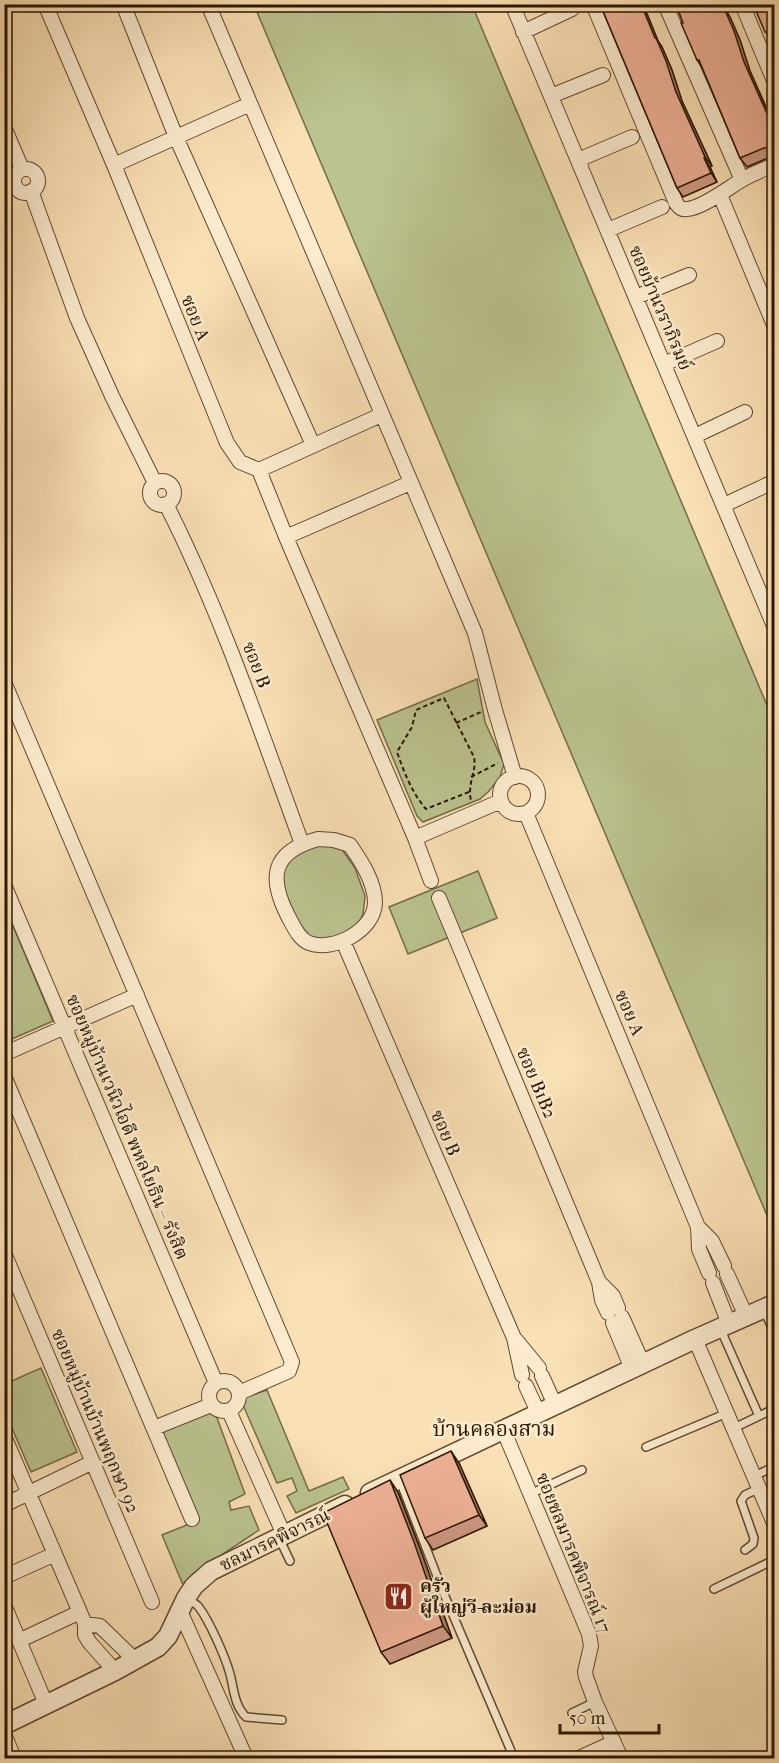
<svg xmlns="http://www.w3.org/2000/svg" width="779" height="1763" font-family="'IM FELL French Canon','Noto Serif Thai',serif">
	<rect width="100%" height="100%" fill="#fae0b5"/>
	<filter id="stains"><feTurbulence type="fractalNoise" baseFrequency=".00333" numOctaves="4"/><feColorMatrix values="0 0 0 0 .2 0 0 0 0 .09 0 0 0 0 .02 0 0 0 .5 -.17"/></filter>
	<radialGradient id="worn" r=".72"><stop offset=".6" stop-color="#630" stop-opacity="0"/><stop offset="1" stop-color="#630" stop-opacity=".3"/></radialGradient>
	<path fill="#bbc390" stroke="#736c49" stroke-width="1.5" d="M254 5H472L774 722V1232Z
		M477 679 485 722 504 764 500 777 489 791 480 799 423 822 417 816 377 720Z
		M324 842 341 848 355 868 365 896 363 914 358 924 331 942 308 939C295 918 286 898 280 875L291 855Z
		M478 871 497 918 408 954 389 907Z
		M5 907 53 1021 5 1042H4Z
		M41 1368 77 1452 31 1472 5 1412V1384Z
		M267 1390 309 1491 343 1477 349 1489 296 1513 287 1496 297 1491 292 1478 277 1483 243 1405 244 1398Z
		M211 1412 217 1418 245 1494 229 1502 231 1510 249 1506 259 1530 193 1574 183 1585 162 1535 199 1520 163 1439 164 1431Z"/>
	<g fill="none" stroke-linecap="round" stroke-linejoin="round">
		<defs>
			<path id="service" d="M764 1310 774 1332
				M720 1328 759 1416 734 1428
				M759 1416 774 1409
				M646 1447 727 1413
				M754 1476 774 1467
				M400 1481 444 1594 514 1758
				M530 1494 582 1470
				M279 1538 290 1561
				M745 1550 753 1544 754 1538 741 1501 745 1495 760 1488
				M714 1589 774 1560
				M186 1598C190 1601 195 1603 198 1606 209 1620 225 1656 230 1674 234 1689 234 1705 246 1717L282 1720
				M572 1713 595 1702"/>
			<path id="minor" d="M45 4 114 165 227 443 240 462 259 470 286 537 415 838 431 881
				M123 4 176 137 313 445
				M208 4 475 633 495 710 515 777
				M512 4 774 626
				M593 4 676 203C679 207 681 210 687 209 702 208 727 189 740 181 751 174 763 170 774 165
				M665 4 742 180
				M742 4 774 81
				M523 32 572 9
				M551 96 603 75
				M4 127 22 169
				M578 160 632 137
				M114 165 250 104
				M14 181a12 12 0 1 1 24 0a12 12 0 1 1-24 0Z
				M31 191 77 318 112 396 155 483
				M720 195 774 325
				M608 230 662 207
				M636 297 689 275
				M664 364 717 341
				M695 436 745 412
				M259 470 381 415
				M150 493a12 12 0 1 1 24 0a12 12 0 1 1-24 0Z
				M166 504C221 613 260 729 302 844
				M724 505 773 482
				M286 537 410 483
				M4 682 292 1362 289 1371 239 1393
				M500 795a19 19 0 1 1 38 0a19 19 0 1 1-38 0Z
				M526 813 698 1227 699 1249 709 1273
				M415 838 501 801
				M318 839 334 840 350 845C361 861 375 882 375 903 374 931 333 952 309 943 299 939 294 927 289 918 268 878 271 852 318 839Z
				M4 885 216 1383
				M439 898 599 1282 602 1300 608 1313
				M343 941 514 1338 522 1375
				M4 1054 137 995
				M4 1076 192 1519
				M698 1227 712 1241 724 1266
				M4 1253 152 1602
				M727 1274 746 1316
				M599 1282 613 1296 618 1308
				M713 1283 729 1324
				M622 1317 643 1364
				M613 1323 632 1369
				M695 1339 774 1523
				M516 1340 539 1368
				M542 1376 555 1405
				M209 1396a15 15 0 1 1 30 0a15 15 0 1 1-30 0Z
				M526 1386 538 1412
				M229 1411 284 1535
				M154 1428 211 1405
				M503 1429 589 1634 591 1646 585 1672 586 1677 595 1702 621 1758
				M4 1436 85 1624V1635L90 1643 115 1671
				M4 1505 93 1462
				M4 1577 55 1554
				M4 1605 46 1704
				M180 1611 246 1758
				M85 1624 100 1626 135 1660
				M27 1637 80 1612
				M4 1734 14 1758
				M579 1758 614 1742"/>
			<path id="tertiary" d="M370 1493 695 1339 774 1304
				M4 1725 115 1671 158 1647 168 1636 186 1598 194 1586 211 1571 345 1505"/>
		</defs>
		<use href="#service" stroke="#5f482f" stroke-width="10"/>
		<use href="#minor" stroke="#5f482f" stroke-width="16"/>
		<use href="#tertiary" stroke="#5f482f" stroke-width="21"/>
		<path stroke="#2b1602" stroke-width="2" stroke-dasharray="4.5 3" stroke-linecap="butt" d="M456 723 481 712
			M471 777 498 763
			M469 792 426 809C412 793 404 772 397 752L412 727 416 710 444 698 474 757C477 772 467 782 471 801"/>
		<use href="#service" stroke="#fcebcf" stroke-width="7"/>
		<use href="#minor" stroke="#fcebcf" stroke-width="14"/>
		<use href="#tertiary" stroke="#fcebcf" stroke-width="18"/>
	</g>
	<path fill="#ce9883" stroke="#2b1602" stroke-width="1.5" d="M600 4H643L658 41 662 47 672 70 682 101 712 166 710 167 717 182 683 197 677 188Z
		M676 4H723L726 11 730 17 740 40 750 71 774 125V157H770L747 167 740 158 702 67 697 60Z
		M459 1463 487 1526 433 1550 425 1538Z
		M398 1492 422 1554 452 1638 390 1664 381 1652Z"/>
	<path fill="#a77c6a" stroke="#2b1602" stroke-width="1.5" d="M641 4H643L658 41 662 47 672 70 682 101 712 166 705 157 676 92Z
		M721 4H723L726 11 730 17 740 40 750 71 774 125V129L744 62Z
		M704 158 710 167 717 182 711 173Z
		M451 1451 459 1463 487 1526 479 1515Z
		M390 1480 398 1492 422 1554 452 1638 443 1626Z"/>
	<path fill="#efb198" stroke="#2b1602" stroke-width="1.5" d="M600 4H641L655 38H656L666 61 676 92 705 157 704 158 711 173 677 188Z
		M676 4H721L722 9 724 8 734 31 744 62 773 127 772 128 774 135V146L770 147 764 148 740 158 699 60H697L681 23H683Z
		M753 4H774V51L766 32H765Z
		M451 1451 479 1515 425 1538 400 1475Z
		M390 1480 414 1542 443 1626 381 1652 323 1513Z"/>
	<defs>
		<symbol id="restaurant-square" viewBox="-11 -11 22 22"><rect x="-9" y="-9" width="18" height="18" rx="4" fill="#8f2418" stroke="#fcebcf"/><path d="M-5-6h1v4h1v-4h1v4h1v-4h1v5L-1.5 .5V6h-2V.5L-5-1ZM5-6V6H3V1.5H1.5Q1.5-4 5-6Z" fill="#fff"/></symbol>
	</defs>
	<g fill-rule="evenodd">
		<use href="#restaurant-square" x="382" y="1580" width="33" height="33"/>
	</g>
	<g text-anchor="middle" dominant-baseline="central" stroke-width="5" stroke-linejoin="round" paint-order="stroke">
		<g font-size="18" fill="#2b1602" stroke="#fcebcf">
			<text transform="translate(660 308) rotate(67)">ซอยบ้านวราภิรมย์</text>
			<text transform="translate(195 318) rotate(68)">ซอย A</text>
			<text transform="translate(256 665) rotate(69)">ซอย B</text>
			<text transform="translate(629 1013) rotate(67)">ซอย A</text>
			<text transform="translate(536 1083) rotate(67)">ซอย B1B2</text>
			<text transform="translate(127 1127) rotate(67)">ซอยหมู่บ้านเวนิวไอดี พหลโยธิน – รังสิต</text>
			<text transform="translate(445 1133) rotate(67)">ซอย B</text>
			<text transform="translate(95 1421) rotate(67)">ซอยหมู่บ้านบ้านพฤกษา 92</text>
			<text transform="translate(275 1540) rotate(-26)">ชลมารคพิจารณ์</text>
			<text transform="translate(573 1553) rotate(68)">ซอยชลมารคพิจารณ์ 17</text>
		</g>
		<g font-size="18" font-weight="bold" fill="#2b1602" stroke="#fcebcf" text-anchor="start">
			<text x="420" y="1586">ครัว<tspan x="420" dy="21">ผู้ใหญ่วี-ละม่อม</tspan></text>
		</g>
		<g font-size="21" fill="#2b1602" stroke="#fcebcf">
			<text x="494" y="1429">บ้านคลองสาม</text>
		</g>
	</g>
	<rect width="779" height="1763" fill="none" stroke="#fae0b5" stroke-width="24"/>
	<rect x="6" y="6" width="767" height="1751" fill="none" stroke="#2b1602" stroke-width="3"/>
	<rect x="12" y="12" width="755" height="1739" fill="none" stroke="#2b1602" stroke-width="1.5"/>
	<path d="M560 1724v9h99v-9" fill="none" stroke="#2b1602" stroke-width="3"/>
	<text x="569" y="1724" font-size="18" fill="#2b1602" stroke="#fcebcf" stroke-width="4.5" paint-order="stroke">50 m</text>
	<rect width="100%" height="100%" filter="url(#stains)"/>
	<rect width="100%" height="100%" fill="url(#worn)"/>
</svg>
